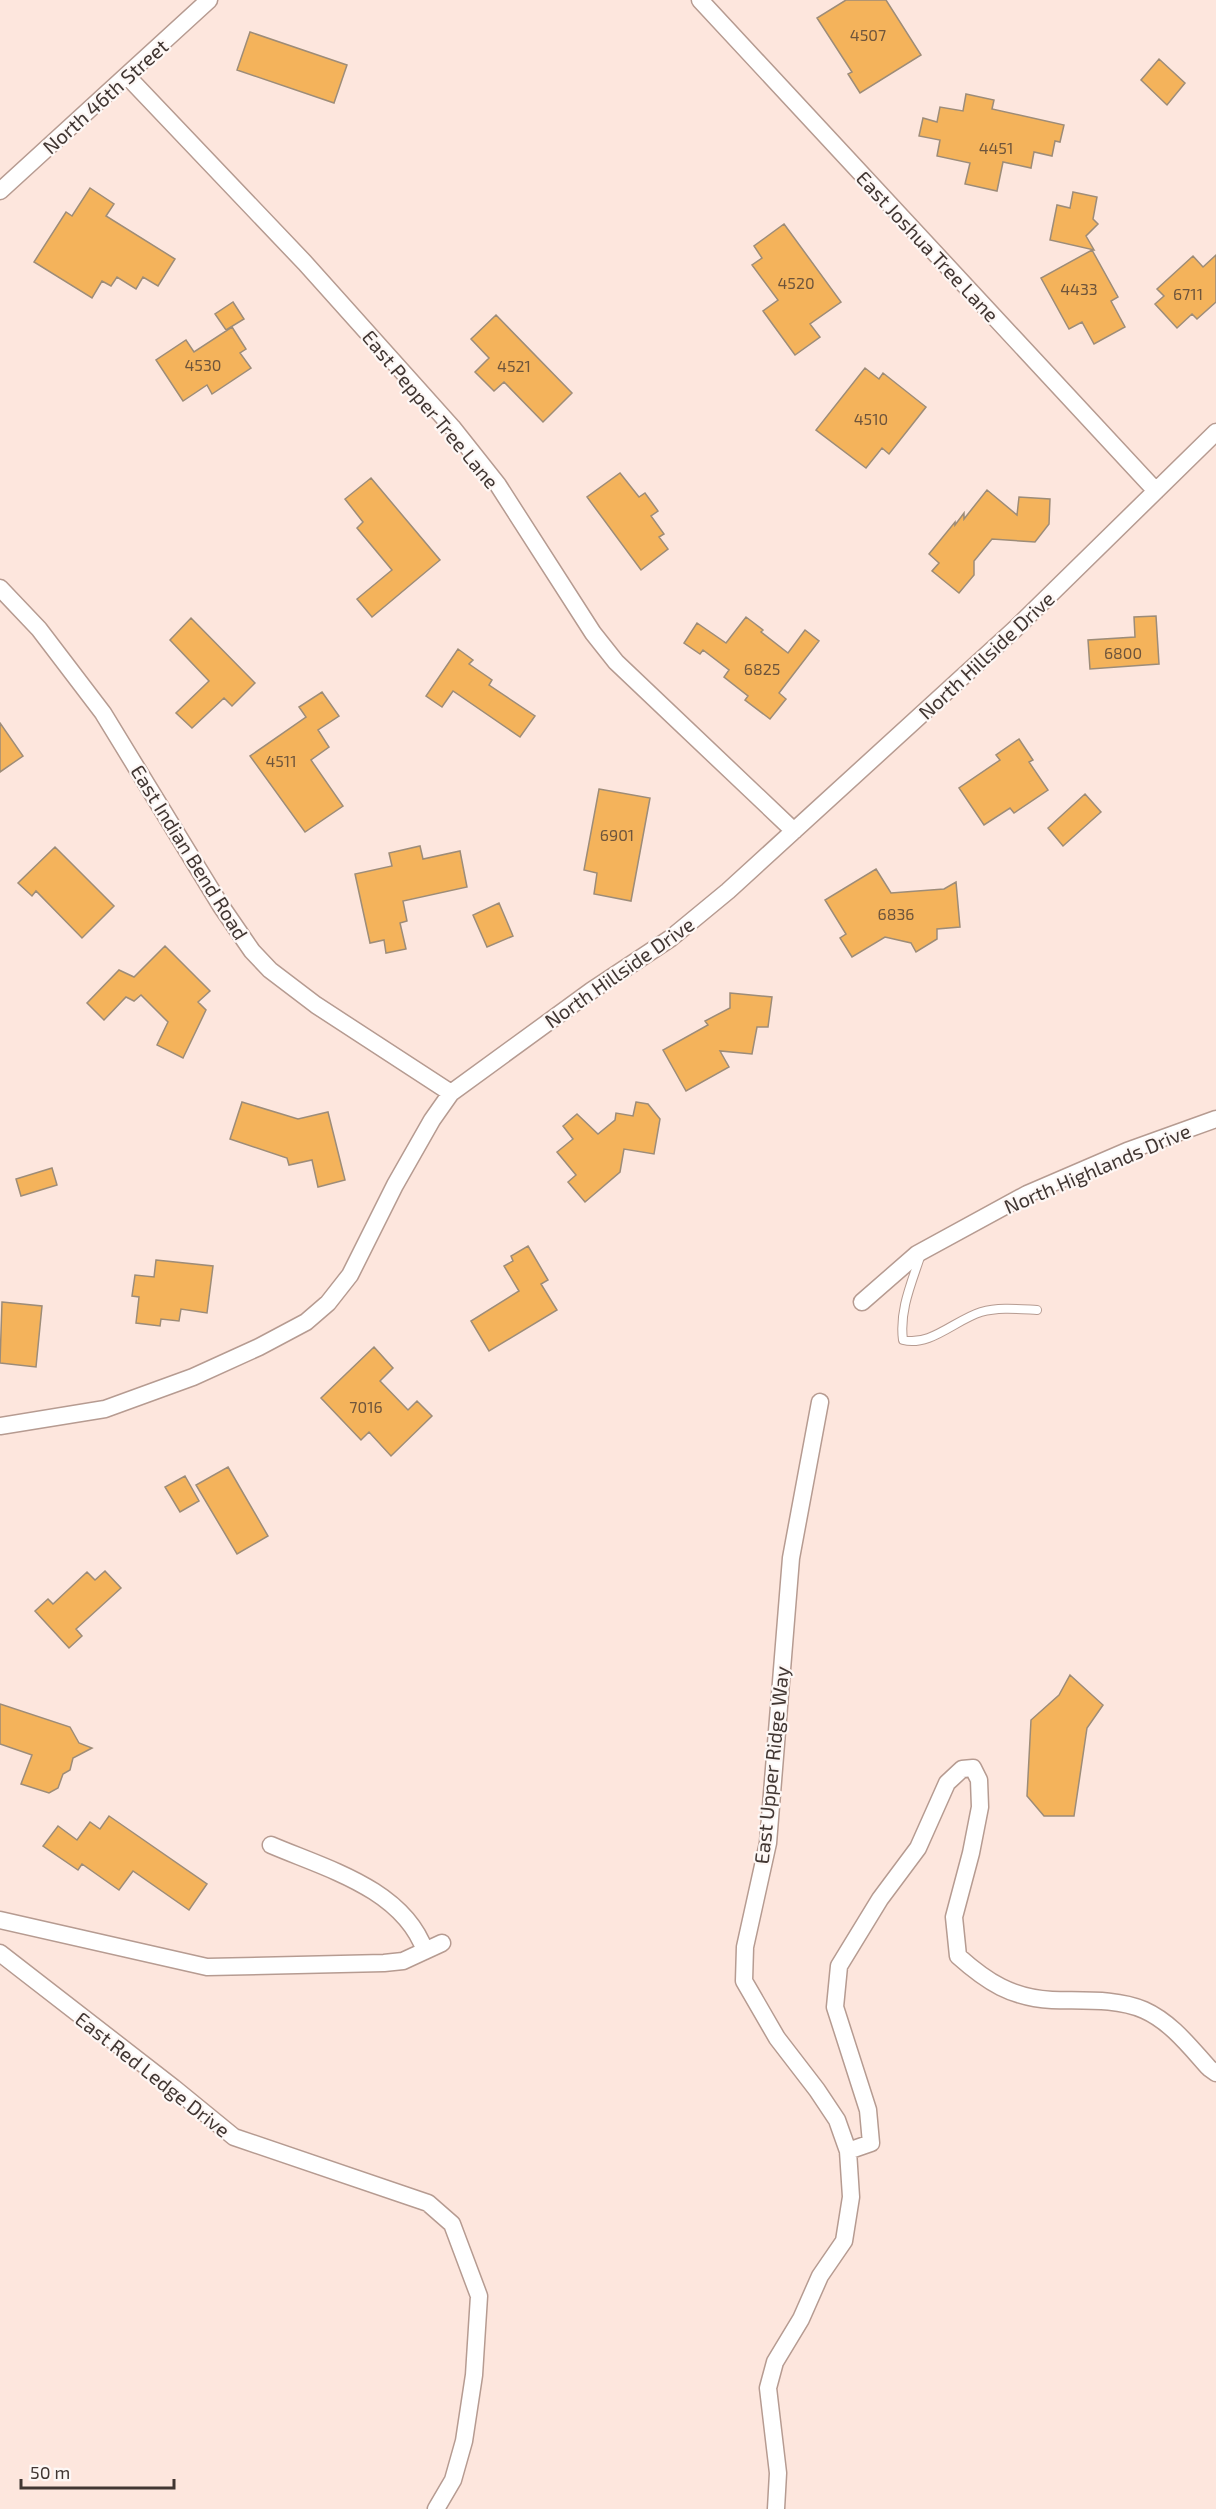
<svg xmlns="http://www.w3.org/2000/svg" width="1216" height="2509" font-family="'Exo 2',sans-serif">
	<rect width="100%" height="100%" fill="#fde6dd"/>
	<path fill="#f4b35b" stroke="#9d8c78" stroke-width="1.5" d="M846 0H886L921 55 860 93 848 74 852 72 817 18Z
		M250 32 347 65 334 103 237 70Z
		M1159 59 1185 83 1167 105 1141 80Z
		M966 94 994 100 992 109 1064 125 1060 142 1055 141 1052 156 1034 152 1031 168 1003 162 997 191 965 184 970 163 937 156 940 140 919 136 923 118 937 122 940 107 963 111Z
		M90 188 114 204 106 216 175 259 158 286 143 277 136 289 117 277 111 286 102 281 92 298 34 262 66 212 72 216Z
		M1073 192 1097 197 1093 219 1098 224 1086 236 1094 250 1050 240 1057 205 1070 208Z
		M784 224 841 302 810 324 820 337 795 355 763 311 778 300 752 265 762 258 754 246Z
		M1092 250 1118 297 1111 301 1125 327 1094 344 1082 322 1069 329 1041 278Z
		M1216 255V302L1197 319 1192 314 1177 328 1155 304 1164 296 1157 289 1193 256 1203 267Z
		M233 302 244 319 226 330 215 314Z
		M496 315 572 393 543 422 504 382 494 391 475 372 489 358 471 339Z
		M232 327 246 349 240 353 251 368 212 394 207 385 183 401 156 360 186 340 194 352Z
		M865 368 879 379 883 373 926 407 889 454 882 448 866 468 816 430Z
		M620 473 639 497 645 493 658 511 651 516 664 534 659 537 668 549 641 570 587 497Z
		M371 478 440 560 372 617 357 599 392 570 357 528 363 522 345 499Z
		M987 490 1017 515 1019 497 1050 499 1049 524 1035 542 992 539 974 561V575L959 593 932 571 939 563 929 554 955 522V525L964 513V519Z
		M1156 616 1159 664 1090 669 1088 640 1135 637 1134 617Z
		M746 617 763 630 761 632 788 653 805 630 819 641 779 693 786 699 770 719 745 700 748 696 724 677 729 670 703 650 700 654 684 643 697 623 726 643Z
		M191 618 255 683 232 706 224 698 192 728 176 713 209 681 170 640Z
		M458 649 473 660 469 664 492 680 489 685 535 716 520 737 453 691 442 707 426 696Z
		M322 692 339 716 318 730 329 747 311 760 343 806 305 832 250 756 306 717 299 707Z
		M0 723 23 756 0 772Z
		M1019 739 1033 760 1029 762 1048 790 1014 813 1010 808 984 825 959 788 1000 760 996 755Z
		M599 789 650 798 631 901 594 894 597 873 584 870Z
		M1085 794 1101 812 1063 846 1048 828Z
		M420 846 423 859 460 851 467 887 403 901 407 921 400 923 406 949 386 953 384 940 370 943 355 874 392 866 389 853Z
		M55 847 114 906 82 938 36 891 32 896 18 883Z
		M876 869 891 893 944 889 956 882 960 927 937 929V939L916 952 911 943 885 937 852 957 840 938 846 934 825 900Z
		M499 903 513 936 487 947 473 915Z
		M165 946 210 991 198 1002 206 1010 183 1058 157 1045 168 1022 141 995 134 1001 126 997 104 1020 87 1003 119 970 134 977Z
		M730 993 772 997 768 1027H757L752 1054 720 1051 729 1067 686 1091 663 1050 708 1025 705 1021 730 1008Z
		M242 1102 298 1119 328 1112 345 1180 318 1187 312 1160 289 1165 287 1158 230 1139Z
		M636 1102 648 1104 660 1119 654 1154 624 1149 620 1172 585 1202 568 1182 576 1175 557 1152 573 1139 563 1126 577 1114 598 1134 615 1120 616 1113 633 1116Z
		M52 1168 57 1185 21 1196 16 1179Z
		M528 1246 548 1280 541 1284 557 1310 489 1351 471 1321 519 1291 504 1266 513 1261 511 1256Z
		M156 1260 213 1266 207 1313 181 1309 179 1321 161 1319 160 1326 136 1323 139 1297 132 1296 135 1275 154 1277Z
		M2 1302 42 1306 36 1367 0 1363Z
		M374 1347 393 1368 380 1381 408 1410 417 1401 432 1416 391 1456 369 1432 361 1440 321 1398Z
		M228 1467 268 1536 237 1554 196 1485Z
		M185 1476 199 1501 180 1512 165 1487Z
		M105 1571 121 1588 76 1629 82 1636 69 1648 35 1611 48 1599 53 1604 87 1572 95 1580Z
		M1070 1675 1103 1705 1087 1728 1074 1816H1044L1027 1796 1031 1720 1059 1695Z
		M0 1704 70 1727 79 1743 92 1748 73 1758 70 1770 63 1774 58 1788 49 1793 21 1784 32 1755 0 1744Z
		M109 1816 207 1884 189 1910 133 1871 119 1890 82 1864 78 1870 43 1846 58 1826 77 1840 90 1822 100 1829Z"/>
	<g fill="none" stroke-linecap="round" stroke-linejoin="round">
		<defs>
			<path id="service" d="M921 1254C912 1282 899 1310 903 1340 930 1347 955 1320 981 1312 999 1307 1018 1309 1037 1310"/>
			<path id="minor" d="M700 0 1156 491
				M127 76 305 263 452 427 498 485 593 633 616 662 794 831
				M0 191 209 0
				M0 588 39 629 103 713 221 906 252 951 270 970 316 1005 451 1093
				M862 1302 917 1254 1027 1194 1127 1151 1216 1119
				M0 1426 105 1409 193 1377 259 1347 306 1322 328 1303 350 1275 395 1185 432 1120 451 1093 591 991 671 938 728 891 1015 629 1216 432
				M271 1845C327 1869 403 1889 425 1951
				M0 1920 207 1967 384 1963 403 1961 442 1943
				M0 1953 174 2088 234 2137 428 2203 452 2224 479 2296 474 2375 464 2441 453 2480 436 2509
				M848 2151 871 2143 868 2110 835 2007 839 1966 880 1899 918 1848 947 1783 962 1769 973 1768 979 1780 980 1807 971 1853 954 1917 958 1956C987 1982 1012 1998 1052 2000 1082 2001 1116 1998 1144 2010 1171 2022 1190 2047 1209 2068L1216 2073
				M776 2509 778 2473 768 2388 775 2362 801 2319 820 2276 844 2241 851 2197 848 2151 837 2120 817 2090 777 2038 744 1981 745 1947 768 1843 791 1558 820 1402"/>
		</defs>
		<use href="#service" stroke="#b69b91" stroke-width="10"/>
		<use href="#minor" stroke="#b69b91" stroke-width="19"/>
		<use href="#service" stroke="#fff" stroke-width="8"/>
		<use href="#minor" stroke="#fff" stroke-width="16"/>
	</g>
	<g text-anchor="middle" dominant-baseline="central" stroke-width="4.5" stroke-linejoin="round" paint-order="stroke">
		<g font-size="16" fill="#6e553c">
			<text x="868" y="34">4507</text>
			<text x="996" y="147">4451</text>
			<text x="796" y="282">4520</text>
			<text x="1079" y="288">4433</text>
			<text x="1188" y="293">6711</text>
			<text x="203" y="364">4530</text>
			<text x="514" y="365">4521</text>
			<text x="871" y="418">4510</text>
			<text x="1123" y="652">6800</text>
			<text x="762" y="668">6825</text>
			<text x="281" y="760">4511</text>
			<text x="617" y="834">6901</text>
			<text x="896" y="913">6836</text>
			<text x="366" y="1406">7016</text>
		</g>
		<g font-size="20" fill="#413632" stroke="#fdf7f5">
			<text transform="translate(105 96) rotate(-42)">North 46th Street</text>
			<text transform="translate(928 246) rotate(47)">East Joshua Tree Lane</text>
			<text transform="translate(431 409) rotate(50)">East Pepper Tree Lane</text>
			<text transform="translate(986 655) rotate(-43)">North Hillside Drive</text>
			<text transform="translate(190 852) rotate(58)">East Indian Bend Road</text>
			<text transform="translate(619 972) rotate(-35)">North Hillside Drive</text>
			<text transform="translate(1097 1168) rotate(-23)">North Highlands Drive</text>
			<text transform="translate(771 1765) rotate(-84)">East Upper Ridge Way</text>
			<text transform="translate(153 2074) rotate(38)">East Red Ledge Drive</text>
		</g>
	</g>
	<path d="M21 2479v9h153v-9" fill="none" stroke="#413632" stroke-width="3"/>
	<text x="30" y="2479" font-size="18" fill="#413632" stroke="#fdf7f5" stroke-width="4.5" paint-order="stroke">50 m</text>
</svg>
